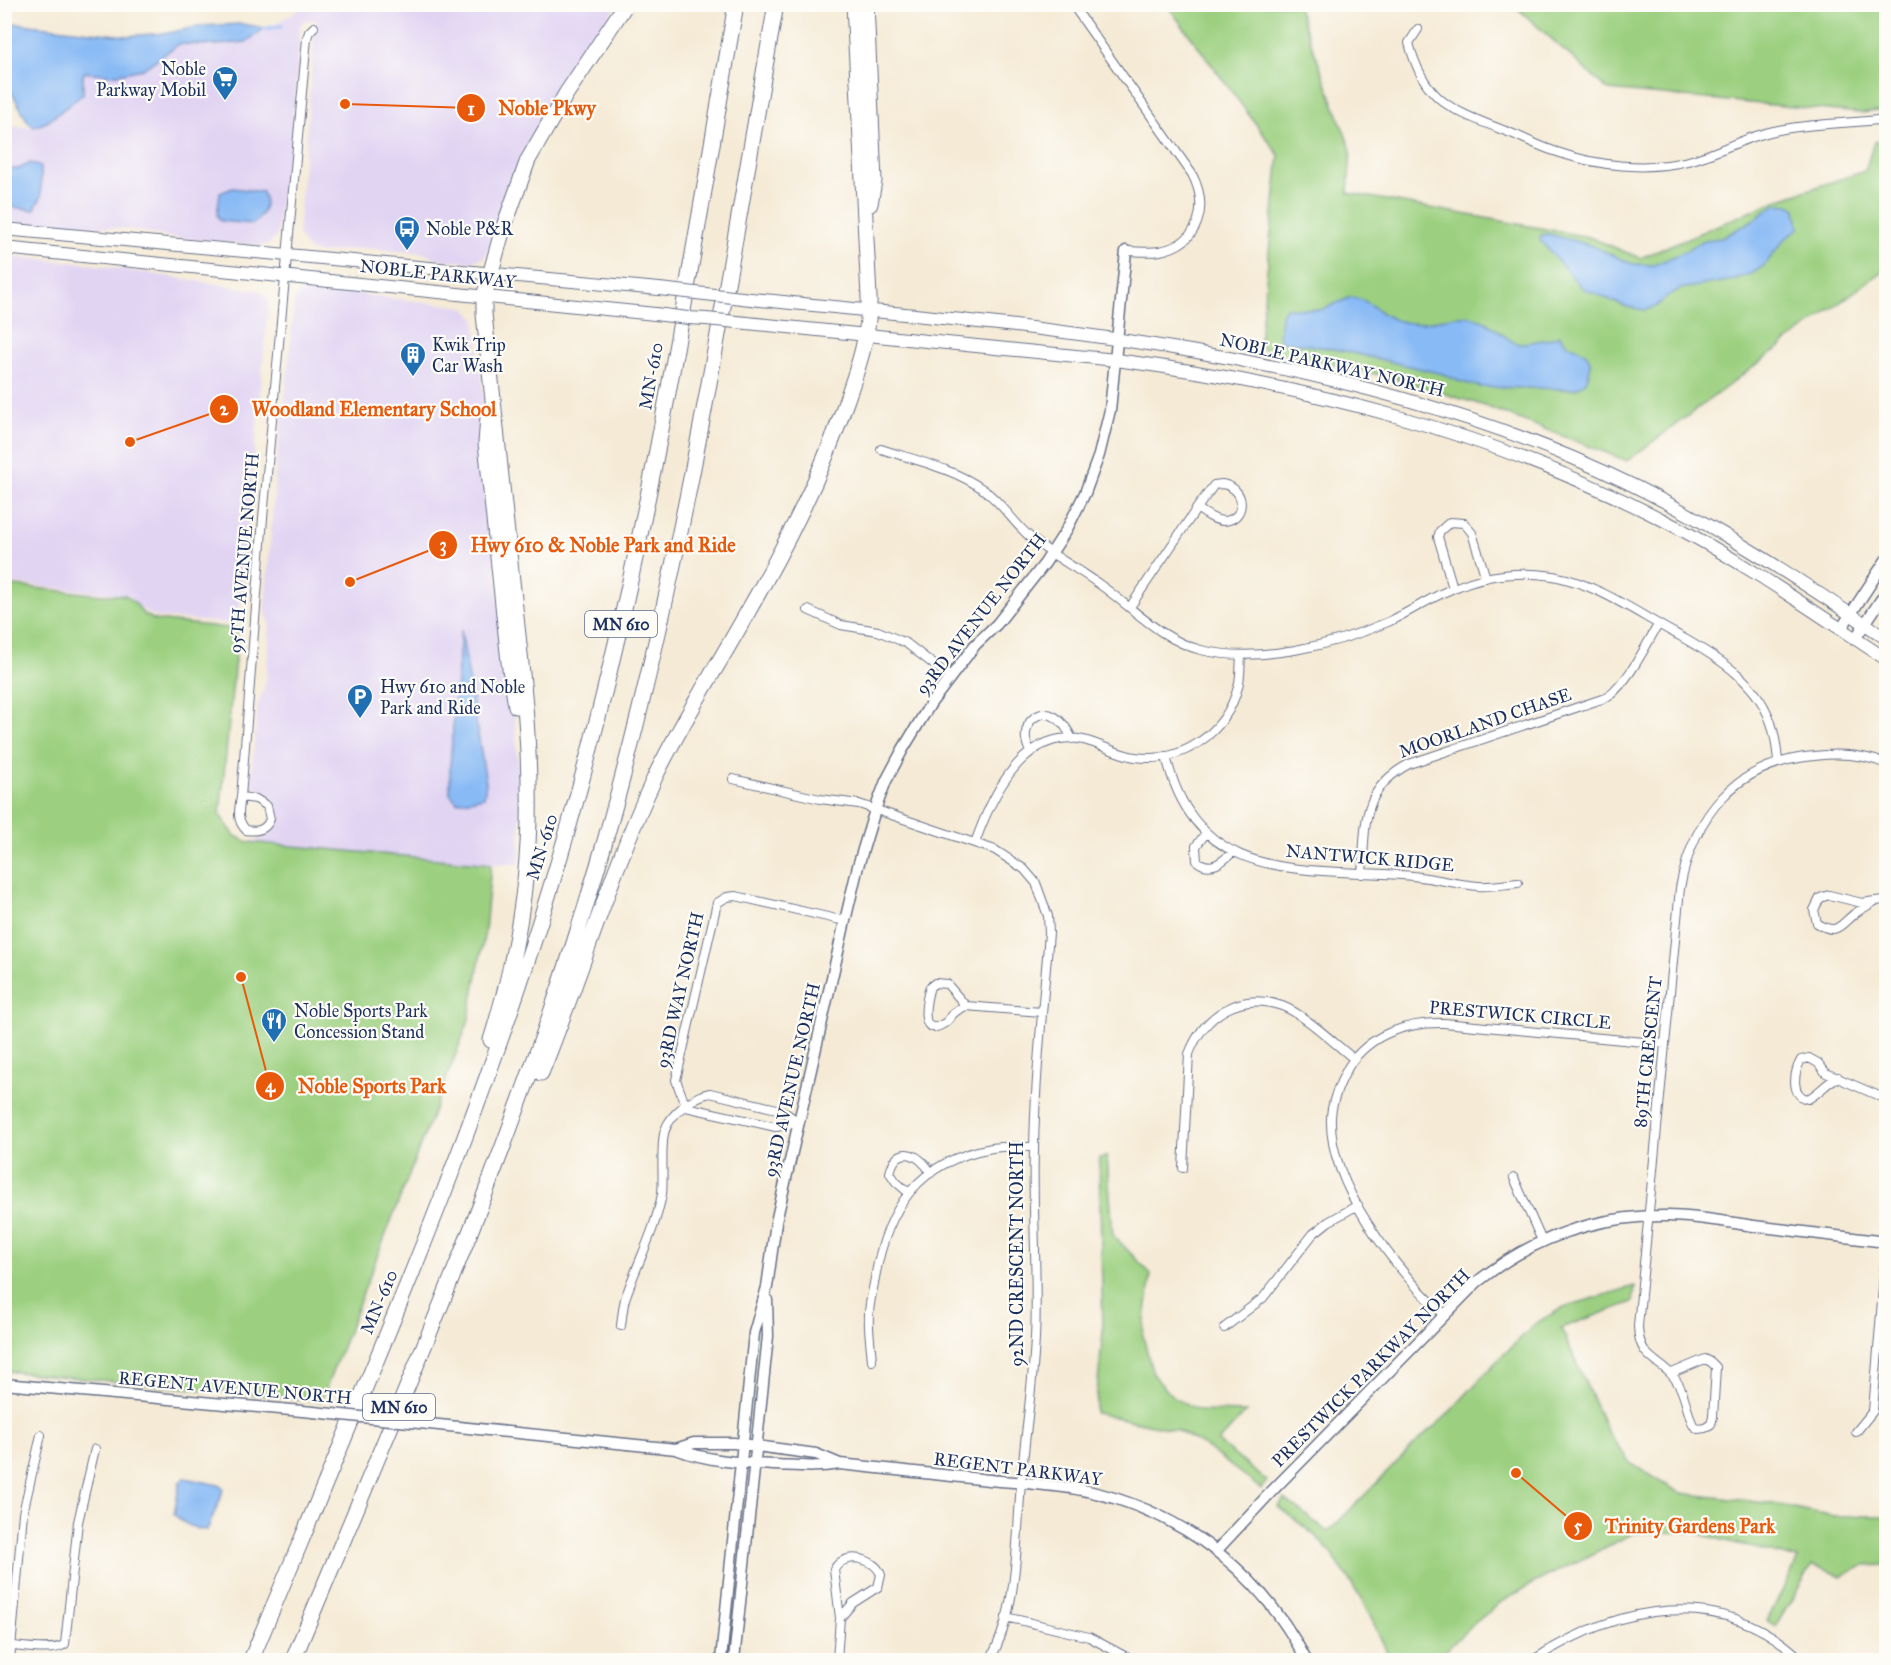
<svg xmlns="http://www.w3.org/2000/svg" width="1891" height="1665" font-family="'IM FELL Great Primer',serif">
	<rect width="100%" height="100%" fill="#fdfcf7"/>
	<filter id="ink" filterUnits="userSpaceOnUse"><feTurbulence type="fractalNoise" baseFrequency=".0167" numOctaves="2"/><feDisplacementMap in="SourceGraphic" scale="12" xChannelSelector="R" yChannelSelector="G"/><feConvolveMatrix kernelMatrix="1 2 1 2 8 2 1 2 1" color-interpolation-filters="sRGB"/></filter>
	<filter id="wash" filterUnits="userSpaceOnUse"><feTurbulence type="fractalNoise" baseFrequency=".008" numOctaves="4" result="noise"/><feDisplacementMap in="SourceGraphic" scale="24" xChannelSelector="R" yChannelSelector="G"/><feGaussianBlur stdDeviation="1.35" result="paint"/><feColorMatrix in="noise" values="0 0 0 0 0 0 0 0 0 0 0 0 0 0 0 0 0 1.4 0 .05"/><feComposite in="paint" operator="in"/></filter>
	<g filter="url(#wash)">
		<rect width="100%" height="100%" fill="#f5ead5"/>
		<path fill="#e1d4f3" d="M306 5H617L545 107 511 181 490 247 484 257 472 262 442 260 422 253 362 248 322 253 310 251 303 243 298 234 316 20H306L301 24 287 190 280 202 277 236 269 244 261 246 168 237 129 229 71 224 33 225 5 222V127H34L47 122 85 72 113 75 160 58 179 44 217 45 246 42Z
			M4 256 83 263 260 291 269 300 238 624 157 617 145 612 128 595 5 583Z
			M314 284 372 296 463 307 475 318 484 400 481 437 503 637 515 720 520 803V864H491L248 842 262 839 272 833 276 826 277 809 273 799 254 787 251 780 258 704 266 682 270 625 265 608 276 465 286 392 294 299 307 285Z"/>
		<path fill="#9cd080" stroke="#5c806f" stroke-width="1.5" d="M1167 5H1297L1351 150 1348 193 1589 237 1640 258 1780 199 1865 171 1874 142 1886 140V268L1627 461 1485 406 1389 377 1259 348 1279 155Z
			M1514 5H1886V110L1861 113 1608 90Z
			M5 585 102 595H125L137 605 143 614 155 620 238 629 220 815 235 836 248 842 491 864 485 931 468 1023 321 1401 5 1371Z
			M1107 1157 1113 1235 1151 1274 1143 1336 1153 1375 1174 1398 1201 1411 1246 1412 1218 1442 1267 1481 1261 1489 1206 1447 1176 1430 1095 1413 1103 1332 1099 1158Z
			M1635 1286 1633 1302 1561 1328 1607 1431 1630 1463 1680 1493 1774 1504 1834 1516H1886V1565L1863 1566 1842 1576 1812 1565 1776 1626 1767 1621 1798 1559 1691 1532 1634 1533 1532 1584 1500 1603 1470 1627 1441 1655 1430 1660H1390C1374 1620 1353 1581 1325 1546 1313 1531 1293 1519 1278 1507L1285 1499 1328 1532 1421 1438 1446 1416 1492 1366 1536 1323 1564 1307Z"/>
		<path fill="#88baf5" stroke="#5274aa" stroke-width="1.5" d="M4 22 126 36 168 33 202 26 242 24 265 28 246 42 217 45 179 44 143 69 113 75 85 72 83 75V94L47 122 34 127 28 122 5 80Z
			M30 163 41 167V197L34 210 5 206 6 168 19 169Z
			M233 188 262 192C269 204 263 215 253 224L221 221 217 215 220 193Z
			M1776 204 1789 205 1796 209 1799 228 1784 240 1765 265 1753 273 1733 280 1680 289 1671 294 1655 307 1645 310 1627 307 1582 288 1540 240 1541 235 1549 234 1593 246 1632 264 1654 265 1686 251 1704 240 1722 238 1755 219Z
			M1351 297C1370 299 1379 315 1396 320 1428 331 1445 311 1474 317 1491 321 1502 338 1518 344L1550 339 1560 335C1566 353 1596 343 1589 373 1587 383 1582 386 1573 389L1481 387 1458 381 1443 374 1340 350 1282 341 1279 338 1281 316 1286 308 1321 310Z
			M461 630 486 783 484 797 457 802 450 794V766Z
			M184 1478 219 1485 223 1489 220 1500 207 1530C195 1530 182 1523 174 1514L180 1482Z"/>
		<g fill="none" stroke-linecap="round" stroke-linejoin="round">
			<path stroke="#88baf5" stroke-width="3" d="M263 29 282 26"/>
		</g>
	</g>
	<g filter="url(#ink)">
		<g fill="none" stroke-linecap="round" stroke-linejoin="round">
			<defs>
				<path id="minor" d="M1072 4 1192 174C1209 207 1200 243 1160 251 1149 253 1137 251 1126 251
					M1418 29 1409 43C1424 101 1451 110 1503 130 1520 136 1536 145 1554 151 1597 166 1647 172 1692 160 1720 152 1745 137 1774 131 1811 123 1849 124 1886 119
					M881 449C915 460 955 469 984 490 1002 503 1013 522 1029 536 1050 555 1076 567 1099 584 1132 607 1161 640 1201 650 1258 664 1334 645 1388 622 1412 611 1434 595 1459 586 1488 574 1522 571 1553 576 1598 584 1638 614 1678 635 1717 657 1762 683 1773 730 1776 740 1777 751 1778 761
					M1222 484C1248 488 1246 521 1223 521 1213 520 1204 513 1197 508L1214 485Z
					M1453 588 1438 537 1440 531 1450 522 1464 523 1472 533 1486 578
					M1130 607 1197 508
					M808 610 841 625 878 631 906 643 950 677
					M1030 751C1013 720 1052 692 1072 739
					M1166 756C1196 883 1298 868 1401 875 1427 876 1452 884 1478 886 1491 887 1505 884 1518 883
					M733 779 820 799 859 804 995 850 1024 869 1036 883 1048 916 1049 933C1043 1006 1035 1078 1034 1151 1032 1213 1038 1276 1035 1338 1033 1386 1025 1434 1021 1483 1016 1542 1019 1607 990 1660
					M241 797 256 799 267 806 270 819C266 830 258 832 246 830 236 820 239 810 241 797L263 518 307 38 309 32 314 27
					M1206 833 1196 846 1197 861C1211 872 1222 862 1233 852
					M975 843C989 803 1014 747 1060 739 1088 734 1109 753 1135 757 1182 764 1226 733 1238 687 1241 677 1240 666 1241 656
					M1362 874C1366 825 1360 790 1409 764L1608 697C1631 678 1643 650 1658 625
					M1829 895 1862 903 1875 901C1868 906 1861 909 1854 914 1839 926 1837 936 1817 923L1814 910 1820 898Z
					M1875 901 1886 900
					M935 983 947 984 966 1006C962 1008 957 1010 954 1013 950 1017 948 1022 943 1024 918 1039 926 998 930 987Z
					M966 1006 1042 1012
					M1838 1077C1826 1083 1819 1093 1808 1099 1790 1096 1794 1072 1801 1060L1809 1058 1818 1063 1826 1073 1886 1099
					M686 1107 676 1080 717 903 727 897 736 896 845 921
					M686 1107 776 1127 799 1122
					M1183 1168 1189 1054C1204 1015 1240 991 1282 1006 1304 1014 1335 1044 1354 1059
					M1514 1178 1542 1241
					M909 1193 896 1182 890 1173C896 1144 919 1152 931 1173
					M1444 1314C1396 1272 1328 1183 1331 1117 1332 1099 1340 1082 1349 1066 1370 1034 1407 1022 1444 1023L1665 1044
					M621 1326C622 1317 623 1307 625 1299 637 1263 655 1232 662 1194 664 1177 660 1144 665 1130 671 1113 694 1096 710 1093L781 1110 799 1122
					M1224 1328 1263 1298 1313 1234 1328 1222 1358 1205
					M872 1361C871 1346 868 1330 869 1315 869 1303 873 1290 875 1278 887 1208 918 1161 992 1148 1006 1146 1020 1147 1034 1147
					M1672 1373 1705 1359 1711 1362 1716 1367 1713 1417 1711 1424 1705 1428 1698 1429 1693 1425C1687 1412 1686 1398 1679 1385 1664 1358 1639 1364 1638 1326L1680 888C1694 814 1736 763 1814 756 1838 753 1863 754 1886 764
					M1856 1432 1873 1411 1886 1251
					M1006 1617 1089 1637 1132 1660
					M4 1645C19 1646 55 1653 65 1644L78 1522 95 1449
					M10 1660 23 1513 41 1435
					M837 1660 840 1618 834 1570C843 1551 875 1557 881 1575L878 1587 853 1603 840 1618
					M1533 1660C1618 1605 1722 1583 1802 1660"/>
				<path id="tertiary" d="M1841 629 1886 560
					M1855 639 1886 592
					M4 1384 313 1412
					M429 1424 676 1449C707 1461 741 1463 774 1465 799 1466 815 1468 840 1464 886 1469 933 1474 980 1479 1017 1483 1056 1484 1092 1492 1185 1514 1263 1575 1306 1660
					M676 1449 694 1443H734L816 1454 840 1464
					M1217 1550 1271 1492 1477 1282C1532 1238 1597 1215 1668 1216 1696 1216 1726 1222 1754 1226 1798 1231 1842 1237 1886 1242
					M721 1660 754 1333 767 1287 776 1222 845 921 858 866 875 810 886 781 903 749 931 703 975 645 997 624 1045 563 1067 529 1085 493 1099 455 1110 410 1126 251
					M734 1660 768 1336 767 1300"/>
				<path id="secondary" d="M4 229 659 289
					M4 248 655 314
					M751 299C1029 326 1313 348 1573 458 1685 505 1785 570 1886 638
					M688 318 706 319
					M747 323 1116 360C1306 385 1492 432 1663 520 1741 560 1813 611 1886 659"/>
				<path id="motorway" d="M866 4 874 181 870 204
					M488 417 486 443 509 662 516 706
					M491 1040C513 970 527 895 529 821 531 738 520 654 511 572 502 486 493 400 484 314V297L502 232 528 160 566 94 626 4
					M541 1073C581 975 610 873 655 777 682 721 716 669 746 615 785 547 821 477 846 402 858 368 870 334 869 297L854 4
					M251 1660C367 1382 490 1106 572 815 647 549 689 276 736 4
					M293 1660C402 1398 518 1138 598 865 681 583 725 293 776 4"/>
			</defs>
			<use href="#minor" stroke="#677088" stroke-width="10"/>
			<use href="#tertiary" stroke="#677088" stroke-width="13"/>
			<use href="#secondary" stroke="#677088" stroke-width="14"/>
			<use href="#motorway" stroke="#677088" stroke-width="17"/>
			<use href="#minor" stroke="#fff" stroke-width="8"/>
			<use href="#tertiary" stroke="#fff" stroke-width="10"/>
			<use href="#secondary" stroke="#fff" stroke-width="12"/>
			<use href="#motorway" stroke="#fff" stroke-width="15"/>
			<defs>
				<path id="tertiary-bridge" d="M313 1412 429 1424"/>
				<path id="secondary-bridge" d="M659 289 751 299
					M655 314 688 318
					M706 319 747 323"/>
			</defs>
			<use href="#tertiary-bridge" stroke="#677088" stroke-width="13" stroke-linecap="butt"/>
			<use href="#secondary-bridge" stroke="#677088" stroke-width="14" stroke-linecap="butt"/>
			<use href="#tertiary-bridge" stroke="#fff" stroke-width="10"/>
			<use href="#secondary-bridge" stroke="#fff" stroke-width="12"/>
		</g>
	</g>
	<defs>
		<symbol id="supermarket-pin" viewBox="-11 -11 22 30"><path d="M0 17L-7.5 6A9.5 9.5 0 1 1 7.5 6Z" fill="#1f6fb2" stroke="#fdfcf7"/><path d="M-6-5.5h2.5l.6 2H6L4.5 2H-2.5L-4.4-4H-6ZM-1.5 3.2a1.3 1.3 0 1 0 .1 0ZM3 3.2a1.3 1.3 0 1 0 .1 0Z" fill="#fff"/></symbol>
		<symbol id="bus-pin" viewBox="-11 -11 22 30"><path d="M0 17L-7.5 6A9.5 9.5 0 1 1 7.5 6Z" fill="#1f6fb2" stroke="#fdfcf7"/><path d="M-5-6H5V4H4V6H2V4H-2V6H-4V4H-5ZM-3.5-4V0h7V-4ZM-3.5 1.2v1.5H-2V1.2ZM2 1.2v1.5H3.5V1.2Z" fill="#fff"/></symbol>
		<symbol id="building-pin" viewBox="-11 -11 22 30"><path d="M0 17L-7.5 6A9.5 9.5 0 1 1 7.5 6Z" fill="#1f6fb2" stroke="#fdfcf7"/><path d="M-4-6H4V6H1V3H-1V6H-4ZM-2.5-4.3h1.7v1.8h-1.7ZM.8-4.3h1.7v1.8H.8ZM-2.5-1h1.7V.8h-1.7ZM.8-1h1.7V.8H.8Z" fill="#fff"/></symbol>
		<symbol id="parking-pin" viewBox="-11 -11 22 30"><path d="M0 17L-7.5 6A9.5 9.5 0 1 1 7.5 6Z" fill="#1f6fb2" stroke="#fdfcf7"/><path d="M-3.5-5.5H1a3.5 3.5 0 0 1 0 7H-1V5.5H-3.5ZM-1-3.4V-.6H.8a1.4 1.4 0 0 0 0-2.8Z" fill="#fff"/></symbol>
		<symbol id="restaurant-pin" viewBox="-11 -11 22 30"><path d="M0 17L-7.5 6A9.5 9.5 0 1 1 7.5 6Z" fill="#1f6fb2" stroke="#fdfcf7"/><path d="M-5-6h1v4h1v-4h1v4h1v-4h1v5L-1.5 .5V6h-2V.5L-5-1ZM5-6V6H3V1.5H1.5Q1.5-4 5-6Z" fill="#fff"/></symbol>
	</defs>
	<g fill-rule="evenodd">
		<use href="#supermarket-pin" x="210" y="64" width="30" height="40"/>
		<use href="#bus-pin" x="392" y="214" width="30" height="40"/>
		<use href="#building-pin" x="398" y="340" width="30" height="40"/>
		<use href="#parking-pin" x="345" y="682" width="30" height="40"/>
		<use href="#restaurant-pin" x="259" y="1006" width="30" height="40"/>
	</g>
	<g text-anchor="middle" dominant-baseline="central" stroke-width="4.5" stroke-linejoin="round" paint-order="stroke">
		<g fill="#fdfcf7" stroke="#5f6c8c" stroke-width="1.5">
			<rect x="585" y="611" width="72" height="26" rx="4.5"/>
			<rect x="363" y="1394" width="72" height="26" rx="4.5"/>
		</g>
		<g font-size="16" font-weight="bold" fill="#1b2f5e">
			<text x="621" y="624">MN 610</text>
			<text x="399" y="1407">MN 610</text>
		</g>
		<g font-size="18" fill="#1b2f5e" stroke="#fdfcf7" text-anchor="start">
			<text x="206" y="69" text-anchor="end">Noble<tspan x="206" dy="21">Parkway Mobil</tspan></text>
			<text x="426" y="229">Noble P&amp;R</text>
			<text x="432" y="345">Kwik Trip<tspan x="432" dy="21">Car Wash</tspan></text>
			<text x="380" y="687">Hwy 610 and Noble<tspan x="380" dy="21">Park and Ride</tspan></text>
			<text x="294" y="1011">Noble Sports Park<tspan x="294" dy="21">Concession Stand</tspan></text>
		</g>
		<g font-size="18" fill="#1b2f5e" stroke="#fdfcf7">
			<text transform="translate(438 274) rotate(6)">NOBLE PARKWAY</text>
			<text transform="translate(1332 365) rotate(13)">NOBLE PARKWAY NORTH</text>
			<text transform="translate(651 376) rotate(-80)">MN-610</text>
			<text transform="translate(244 553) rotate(-85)">95TH AVENUE NORTH</text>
			<text transform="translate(981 614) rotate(-52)">93RD AVENUE NORTH</text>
			<text transform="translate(1485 723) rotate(-19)">MOORLAND CHASE</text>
			<text transform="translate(542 847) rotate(-73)">MN-610</text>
			<text transform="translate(1370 858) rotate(5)">NANTWICK RIDGE</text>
			<text transform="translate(680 990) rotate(-77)">93RD WAY NORTH</text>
			<text transform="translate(1520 1015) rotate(5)">PRESTWICK CIRCLE</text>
			<text transform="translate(1648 1052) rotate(-84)">89TH CRESCENT</text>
			<text transform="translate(792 1080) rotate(-77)">93RD AVENUE NORTH</text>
			<text transform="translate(1017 1254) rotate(-90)">92ND CRESCENT NORTH</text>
			<text transform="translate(379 1302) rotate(-67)">MN-610</text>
			<text transform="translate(1371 1368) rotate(-45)">PRESTWICK PARKWAY NORTH</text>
			<text transform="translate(235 1388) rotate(5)">REGENT AVENUE NORTH</text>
			<text transform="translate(1018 1469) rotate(7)">REGENT PARKWAY</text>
		</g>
	</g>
	<path fill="none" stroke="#e8590c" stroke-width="2" d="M345 104L471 108M130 442L224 409M350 582L443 545M241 977L270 1086M1516 1473L1578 1526"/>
	<g fill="#e8590c" stroke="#fdfcf7" stroke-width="2">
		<circle cx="345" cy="104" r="6"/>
		<circle cx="130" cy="442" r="6"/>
		<circle cx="350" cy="582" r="6"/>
		<circle cx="241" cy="977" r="6"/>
		<circle cx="1516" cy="1473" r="6"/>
		<circle cx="471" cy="108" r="15"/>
		<circle cx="224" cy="409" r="15"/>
		<circle cx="443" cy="545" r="15"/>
		<circle cx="270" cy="1086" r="15"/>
		<circle cx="1578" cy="1526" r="15"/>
	</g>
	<g font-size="18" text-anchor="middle" font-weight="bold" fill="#fff">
		<text x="471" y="115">1</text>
		<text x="224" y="415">2</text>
		<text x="443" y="551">3</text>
		<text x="270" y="1092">4</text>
		<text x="1578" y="1532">5</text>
	</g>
	<g font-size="20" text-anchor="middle" font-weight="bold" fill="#e8590c" stroke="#fdfcf7" stroke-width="4.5" stroke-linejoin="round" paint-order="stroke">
		<text x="547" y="115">Noble Pkwy</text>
		<text x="374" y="416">Woodland Elementary School</text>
		<text x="603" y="552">Hwy 610 &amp; Noble Park and Ride</text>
		<text x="372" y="1093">Noble Sports Park</text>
		<text x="1690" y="1533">Trinity Gardens Park</text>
	</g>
	<rect width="1891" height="1665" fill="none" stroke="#fdfcf7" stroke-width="24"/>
</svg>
